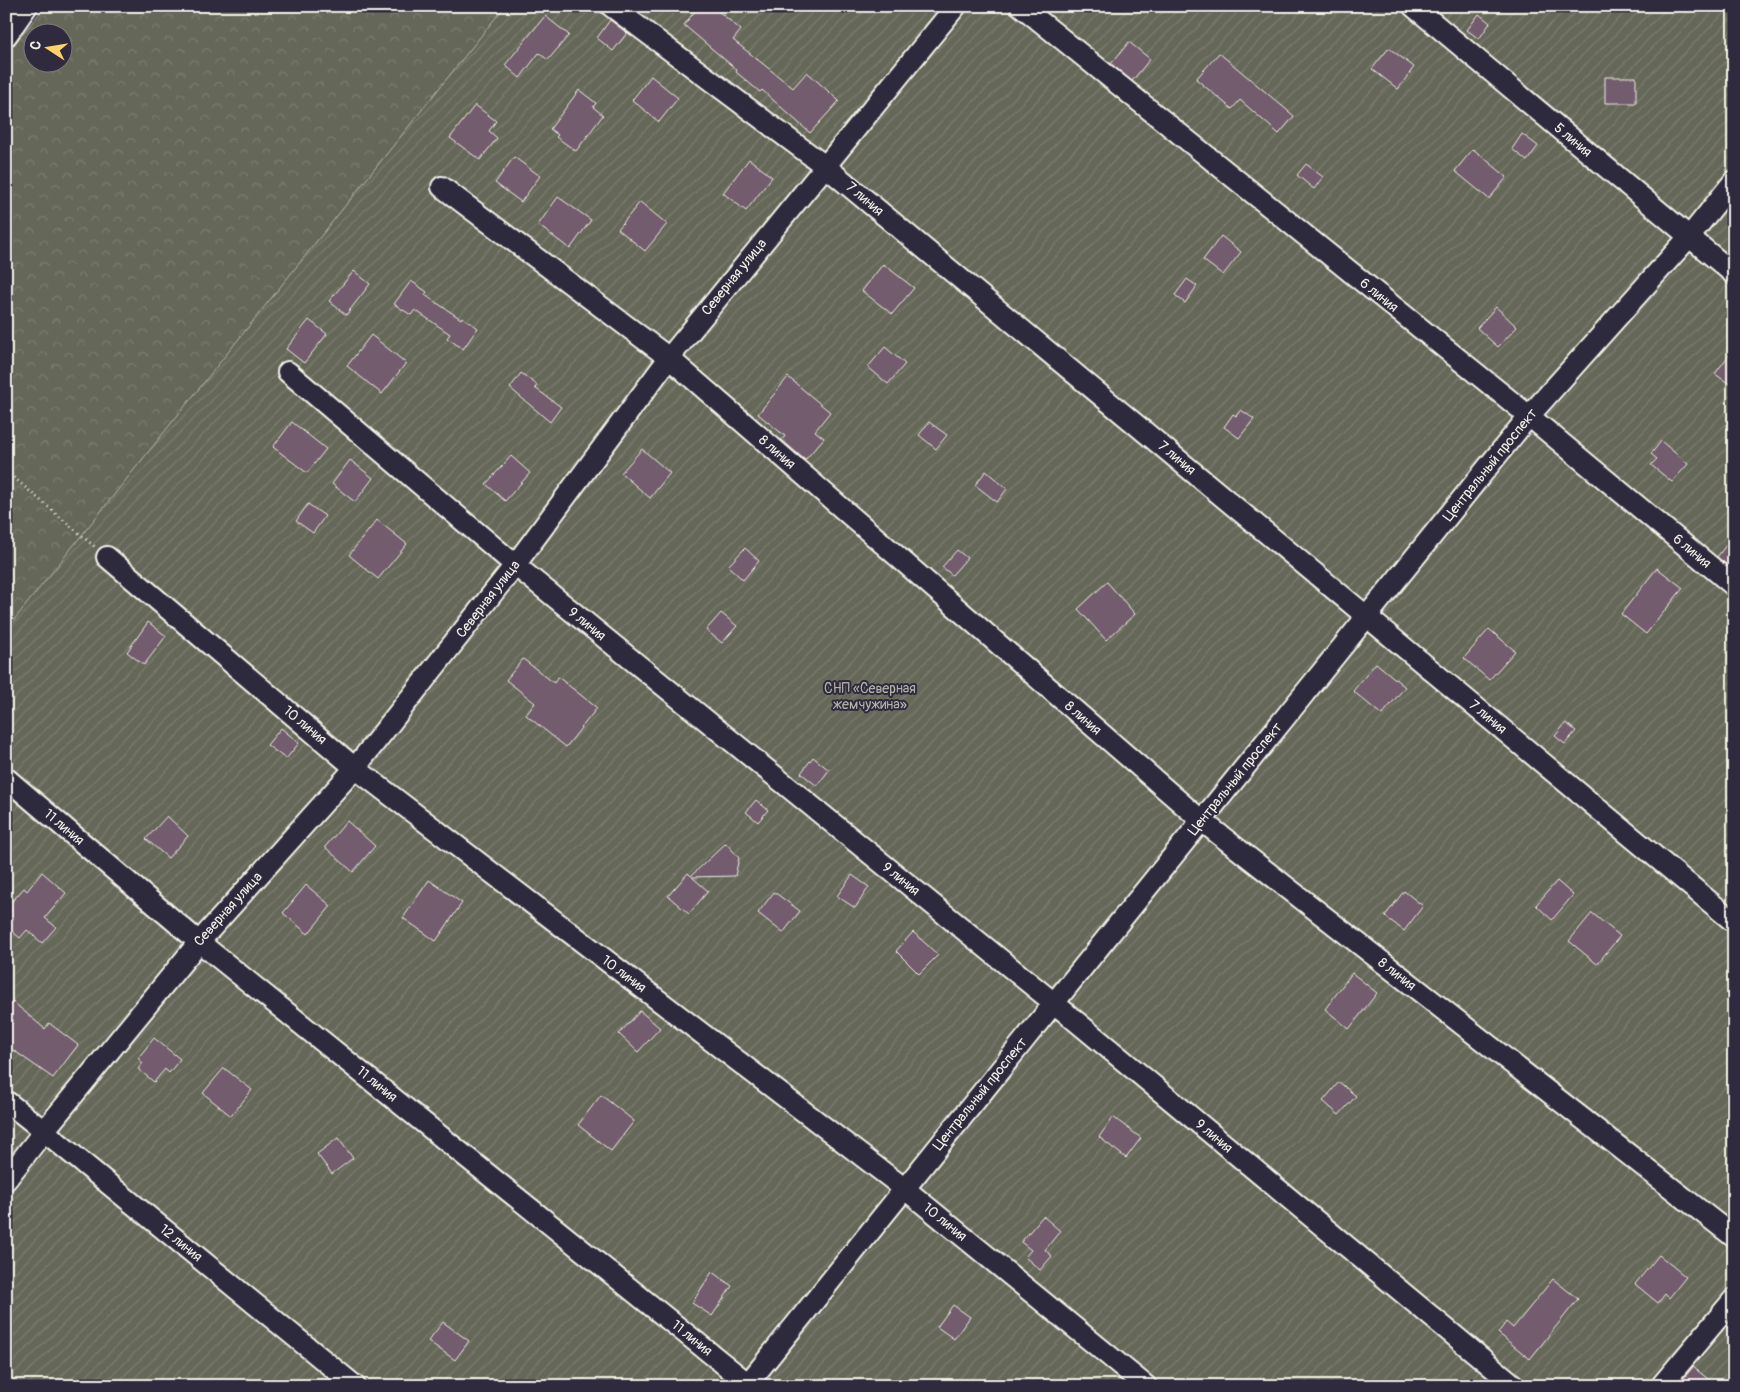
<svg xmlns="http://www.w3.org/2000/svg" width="1740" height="1392" font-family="Pangolin,sans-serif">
	<defs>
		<pattern id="forest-crowns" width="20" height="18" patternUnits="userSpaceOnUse" patternTransform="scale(1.25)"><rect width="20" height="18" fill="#656759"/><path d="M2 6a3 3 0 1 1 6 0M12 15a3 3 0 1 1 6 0" fill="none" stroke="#7c7d71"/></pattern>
		<pattern id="garden-furrows" width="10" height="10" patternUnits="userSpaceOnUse" patternTransform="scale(1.25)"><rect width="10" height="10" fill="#656759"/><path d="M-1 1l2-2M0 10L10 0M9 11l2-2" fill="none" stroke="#7c7d71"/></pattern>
	</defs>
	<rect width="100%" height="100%" fill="#2f2a3d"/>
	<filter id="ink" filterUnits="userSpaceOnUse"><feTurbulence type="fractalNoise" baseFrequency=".02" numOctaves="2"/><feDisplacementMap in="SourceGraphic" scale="10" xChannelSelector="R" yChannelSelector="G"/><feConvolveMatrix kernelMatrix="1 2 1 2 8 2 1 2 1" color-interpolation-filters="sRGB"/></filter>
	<g filter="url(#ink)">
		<path fill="url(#forest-crowns)" stroke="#acaca0" fill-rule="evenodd" d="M45 6H505L6 630V55ZM32 32H62V62H32Z"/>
		<path fill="url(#garden-furrows)" stroke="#acaca0" d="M505 6H1734V1386H6V630Z"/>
		<path fill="#725b6d" stroke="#f4f1e8" d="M699 6H712L741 30 733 40 793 88 807 72 839 101 810 133 762 90 760 92 736 72 737 70 684 25Z
			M1479 14 1490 23 1479 39 1467 30Z
			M545 16 569 35 548 60 539 53 520 78 505 65Z
			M610 20 627 33 613 51 597 38Z
			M1129 42 1150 59 1132 81 1111 64Z
			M1389 48 1414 67 1398 89 1372 69Z
			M1219 53 1294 116 1279 134 1240 100 1232 109 1196 79Z
			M651 76 678 98 659 122 632 100Z
			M1605 77H1636V103H1605Z
			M579 90 596 103 593 107 603 115 576 151 556 137 558 135 550 129Z
			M475 105 496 121 489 131 497 138 480 160 450 138Z
			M1522 134 1538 146 1527 161 1512 149Z
			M1473 149 1507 177 1489 199 1455 171Z
			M514 157 540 176 521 202 495 183Z
			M749 159 772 177 746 211 723 193Z
			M1306 164 1323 177 1314 189 1297 175Z
			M558 197 591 220 570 249 538 225Z
			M640 202 667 224 645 251 618 229Z
			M1221 236 1241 252 1223 275 1203 260Z
			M883 264 914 288 892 314 862 291Z
			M354 271 370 284 346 315 329 301Z
			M1187 279 1197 286 1185 303 1175 295Z
			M411 281 427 292 425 295 461 319 462 317 478 328 463 349 447 338 450 334 415 310 411 315 394 304Z
			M1496 307 1517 327 1498 347 1477 328Z
			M309 320 327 334 304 363 286 349Z
			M371 335 406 363 382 394 347 366Z
			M885 347 905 364 888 384 868 367Z
			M1734 348V387L1715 374Z
			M521 373 537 385 535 388 561 407 550 422 510 388Z
			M788 377 830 412 815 431 824 438 805 460 782 440 785 436 758 414Z
			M1241 410 1254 419 1239 438 1224 427 1233 414 1236 416Z
			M292 422 326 449 307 473 273 447Z
			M929 422 947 435 936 449 919 435Z
			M1661 441 1688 464 1672 482 1651 465 1657 459 1651 454Z
			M642 449 670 473 650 498 621 473Z
			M511 456 530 473 505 501 486 484Z
			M350 460 373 478 355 502 332 484Z
			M986 471 1007 489 997 502 975 485Z
			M308 504 325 516 313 533 296 521Z
			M377 520 407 544 378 579 349 555Z
			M1734 535V570L1717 557Z
			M745 548 759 561 743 580 728 566Z
			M957 550 967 558 952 575 942 567Z
			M1657 568 1683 588 1646 634 1621 614Z
			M1107 582 1135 614 1106 640 1078 609Z
			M721 613 737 626 722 643 706 630Z
			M148 622 166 636 144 665 127 652Z
			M1489 629 1515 651 1489 680 1464 658Z
			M523 659 554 683 558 677 597 708 566 747 526 715 535 703 506 680Z
			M1376 663 1405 687 1382 715 1353 691Z
			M1566 723 1576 731 1565 744 1555 736Z
			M281 728 299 743 286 759 267 745Z
			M813 757 829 770 817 786 801 773Z
			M756 800 768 810 758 822 746 812Z
			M167 816 188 836 168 858 146 839Z
			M347 821 375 846 353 872 325 847Z
			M726 843 739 858 735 876 692 877 708 891 689 914 668 896 688 873 691 876Z
			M42 872 66 893 45 918 56 927 42 943 27 930 20 938 6 926V918L12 910 8 906 24 888 27 891Z
			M852 875 869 887 855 908 837 896Z
			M429 880 462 903 436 941 403 918Z
			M1557 881 1573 895 1552 920 1536 905Z
			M306 885 331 906 308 934 283 913Z
			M1404 891 1423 906 1404 931 1385 916Z
			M774 892 800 911 783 933 758 913Z
			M1592 913 1620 936 1597 964 1569 941Z
			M913 932 938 955 919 974 896 951Z
			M1352 973 1377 993 1349 1029 1325 1009Z
			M13 1002 45 1029 49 1023 78 1045 53 1078 6 1045V1010Z
			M640 1011 660 1028 638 1052 619 1034Z
			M154 1038 180 1059 169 1073 165 1069 154 1082 138 1069 143 1063 138 1058Z
			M224 1068 252 1090 231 1116 203 1093Z
			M1339 1082 1356 1096 1339 1115 1323 1101Z
			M601 1095 634 1121 611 1151 578 1125Z
			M1113 1117 1141 1138 1126 1158 1099 1137Z
			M338 1138 353 1158 332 1174 317 1154Z
			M1043 1216 1060 1231 1045 1250 1052 1256 1040 1270 1025 1257 1031 1250 1021 1242Z
			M1659 1255 1686 1277 1669 1298 1665 1294 1658 1303 1635 1284Z
			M712 1272 732 1286 712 1316 692 1303Z
			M1553 1279 1578 1299 1530 1359 1498 1333 1506 1322 1513 1328Z
			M953 1305 970 1317 954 1339 937 1327Z
			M443 1322 469 1341 455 1360 428 1341Z
			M1693 1367 1717 1386H1691L1683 1379Z"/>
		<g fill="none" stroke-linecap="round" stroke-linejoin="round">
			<defs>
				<path id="minor" d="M611 6 825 166 1734 922
					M1021 6 1529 416 1734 586
					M1413 6 1734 274
					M6 36 27 6
					M442 187 669 358 1202 821 1734 1237
					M288 372 515 565 1054 1003 1515 1386
					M107 557 355 768 905 1189 1146 1386
					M6 778 199 942 751 1386
					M6 1101 44 1131 355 1386
					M6 1180 44 1131 199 942 355 768 515 565 669 358 956 6
					M746 1386 1054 1003 1529 416 1689 237 1734 181
					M1661 1386 1734 1299"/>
			</defs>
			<use href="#minor" stroke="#f4f1e8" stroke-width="24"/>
			<path stroke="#f4f1e8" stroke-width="3" stroke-dasharray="1 4" stroke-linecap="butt" d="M6 471 95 547"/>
			<use href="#minor" stroke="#2f2a3d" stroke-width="20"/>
		</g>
	</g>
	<g text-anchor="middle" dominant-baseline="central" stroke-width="4" stroke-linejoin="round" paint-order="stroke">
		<g font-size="14" fill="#f4f1e8" stroke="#2f2a3d">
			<text transform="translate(1573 140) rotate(40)">5 линия</text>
			<text transform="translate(865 199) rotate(40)">7 линия</text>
			<text transform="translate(734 277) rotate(-51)">Северная улица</text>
			<text transform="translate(1379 295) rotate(39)">6 линия</text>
			<text transform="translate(777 452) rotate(41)">8 линия</text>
			<text transform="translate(1177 458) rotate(40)">7 линия</text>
			<text transform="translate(1490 465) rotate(-51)">Центральный проспект</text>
			<text transform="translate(1692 551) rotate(40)">6 линия</text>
			<text transform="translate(488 599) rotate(-52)">Северная улица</text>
			<text transform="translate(587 624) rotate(39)">9 линия</text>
			<text transform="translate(1488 717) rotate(40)">7 линия</text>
			<text transform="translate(1083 718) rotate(41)">8 линия</text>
			<text transform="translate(305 725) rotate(40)">10 линия</text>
			<text transform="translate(1235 779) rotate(-51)">Центральный проспект</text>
			<text transform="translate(64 827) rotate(40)">11 линия</text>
			<text transform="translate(901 879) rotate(39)">9 линия</text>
			<text transform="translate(228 909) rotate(-48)">Северная улица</text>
			<text transform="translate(624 974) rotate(37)">10 линия</text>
			<text transform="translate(1397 974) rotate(38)">8 линия</text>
			<text transform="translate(377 1084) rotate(39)">11 линия</text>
			<text transform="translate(980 1094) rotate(-51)">Центральный проспект</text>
			<text transform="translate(1214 1136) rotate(40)">9 линия</text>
			<text transform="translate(945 1222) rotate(39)">10 линия</text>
			<text transform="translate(181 1243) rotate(39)">12 линия</text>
			<text transform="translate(692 1338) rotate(39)">11 линия</text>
		</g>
		<g font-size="14" fill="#b4b3a8" stroke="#2f2a3d">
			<text x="870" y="688">СНП «Северная<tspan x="870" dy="16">жемчужина»</tspan></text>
		</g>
	</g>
	<rect width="1740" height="1392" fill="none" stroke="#2f2a3d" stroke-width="25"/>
	<rect x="12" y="12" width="1715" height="1367" fill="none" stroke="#f4f1e8" stroke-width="2" filter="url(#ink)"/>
	<g transform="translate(48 48) rotate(282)"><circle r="24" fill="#2f2a3d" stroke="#7e7a81"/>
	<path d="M0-4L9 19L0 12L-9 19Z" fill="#ffd166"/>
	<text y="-8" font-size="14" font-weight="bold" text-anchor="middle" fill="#f4f1e8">С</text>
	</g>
</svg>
